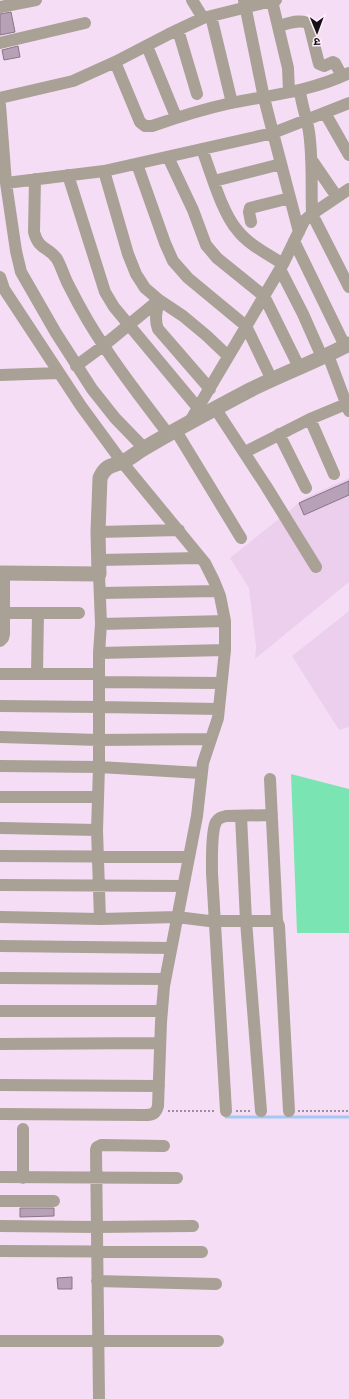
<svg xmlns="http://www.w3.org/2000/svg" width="349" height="1399" font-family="'Fira Sans Condensed','Noto Sans Devanagari',sans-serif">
	<rect width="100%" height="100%" fill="#f5def5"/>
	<path fill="#eccfec" d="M349 478V582L255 659 256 647 249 588 230 558 305 498Z
		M349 611V727L339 730 292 656Z"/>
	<path fill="#7be4b3" d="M291 774 349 789V933H297Z"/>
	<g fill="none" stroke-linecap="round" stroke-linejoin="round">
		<path stroke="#a4c8f5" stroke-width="3" d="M226 1117H349"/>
	</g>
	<path fill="#b7a1b7" stroke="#897489" d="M11 12 15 32 0 35V14Z
		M18 46 20 57 4 60 2 50Z
		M349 481V495L304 515 299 503Z
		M20 1208H54V1216L20 1217Z
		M72 1277V1289H58L57 1278Z"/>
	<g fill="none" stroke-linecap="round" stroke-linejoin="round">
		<path stroke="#9e8d9e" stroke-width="2" stroke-dasharray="2 2" stroke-linecap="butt" d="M168 1111H216
			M236 1111H250
			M298 1111H349"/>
		<path stroke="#a9a196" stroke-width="12" d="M192 0 203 18
			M244 0 264 98 273 133 349 103
			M272 1 288 68 289 92
			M0 7 36 0
			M211 16 232 103
			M278 26C287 24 301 18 309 24L319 64 324 66 333 62 335 63 342 76
			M178 30 197 94
			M0 43 85 23
			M147 46 176 117
			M115 62 140 122 145 126H152C178 117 204 109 231 103 271 95 312 91 349 73
			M0 98 73 81 115 62 169 34 203 18 276 0
			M0 105 6 183 16 251 21 272 56 333 92 389 115 418 144 448
			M325 113 349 155
			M202 149C211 173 222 213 238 231 249 245 268 254 283 264
			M168 157 193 210 206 245 217 258 264 296 299 367
			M311 159 337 197
			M137 164 165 243 173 261 188 278 246 326 272 380
			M104 171 128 254 136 274 145 288 159 300 183 316 207 336 228 356
			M68 175 105 292 114 307 198 408
			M35 179 34 232C39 251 48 246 57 259 61 266 64 276 68 284 74 296 81 309 88 321 112 361 141 398 169 435
			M214 181 281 164
			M6 183 104 171 273 133 299 232
			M349 189 312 214 349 287
			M251 222 249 212 250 208 290 198
			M294 241 345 346
			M280 269 303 314 322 357
			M0 277 4 289 81 406 122 462 205 563 214 581 220 596 225 621V650L218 718 203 763 197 816 164 986 161 1022 158 1106C156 1114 152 1115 145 1115L0 1114
			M159 300C157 310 154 319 158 329L210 389
			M328 355 349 411
			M76 366 103 346 159 300
			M0 375 59 373
			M215 408 266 486 316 567
			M310 419 334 474
			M189 423 283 264 304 221 312 214C311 187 313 159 309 132 307 118 301 104 300 90
			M176 431 241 538
			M279 434 306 488
			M245 452 310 419 346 404
			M98 532 179 530
			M99 560 200 558
			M99 574 101 624 99 653V767L97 830 100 919
			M100 593 218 591
			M4 613H79
			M101 624 225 621
			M0 641 3 638 4 634V573
			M99 653 225 650
			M0 674H99
			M37 674 38 613
			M99 682 221 683
			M0 706 99 707 219 709
			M0 737 99 740 211 739
			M0 766 99 767 201 773
			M270 779 277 921
			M0 797H98
			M241 816 246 921 261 1111
			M0 828 97 830
			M0 856 189 857
			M0 885 183 886
			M0 917 100 919 177 917 209 921H277L279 926 289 1111
			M0 946 171 948
			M0 978 165 979
			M0 1011H161
			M0 1044 160 1043
			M0 1085 159 1086
			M226 1111 212 873C212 862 211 831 216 822 218 818 222 817 226 816L272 815
			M23 1129V1178
			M0 1177 177 1178
			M0 1201H54
			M0 1226 97 1227 193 1226
			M0 1251 202 1252
			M97 1281 216 1284
			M0 1341H218
			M99 1399 96 1150 97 1147 101 1145 164 1146"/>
		<path stroke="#a9a196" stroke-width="15" d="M0 573 99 574 98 532 100 478C107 462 115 467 128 459 133 456 138 452 143 449 178 428 214 409 250 390 282 374 317 361 349 344"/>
	</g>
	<g transform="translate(317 32) rotate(179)" stroke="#fdeffc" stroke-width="3" paint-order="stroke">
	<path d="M0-3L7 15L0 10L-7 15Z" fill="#160f16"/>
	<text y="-6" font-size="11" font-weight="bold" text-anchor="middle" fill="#160f16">उ</text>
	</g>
</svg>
